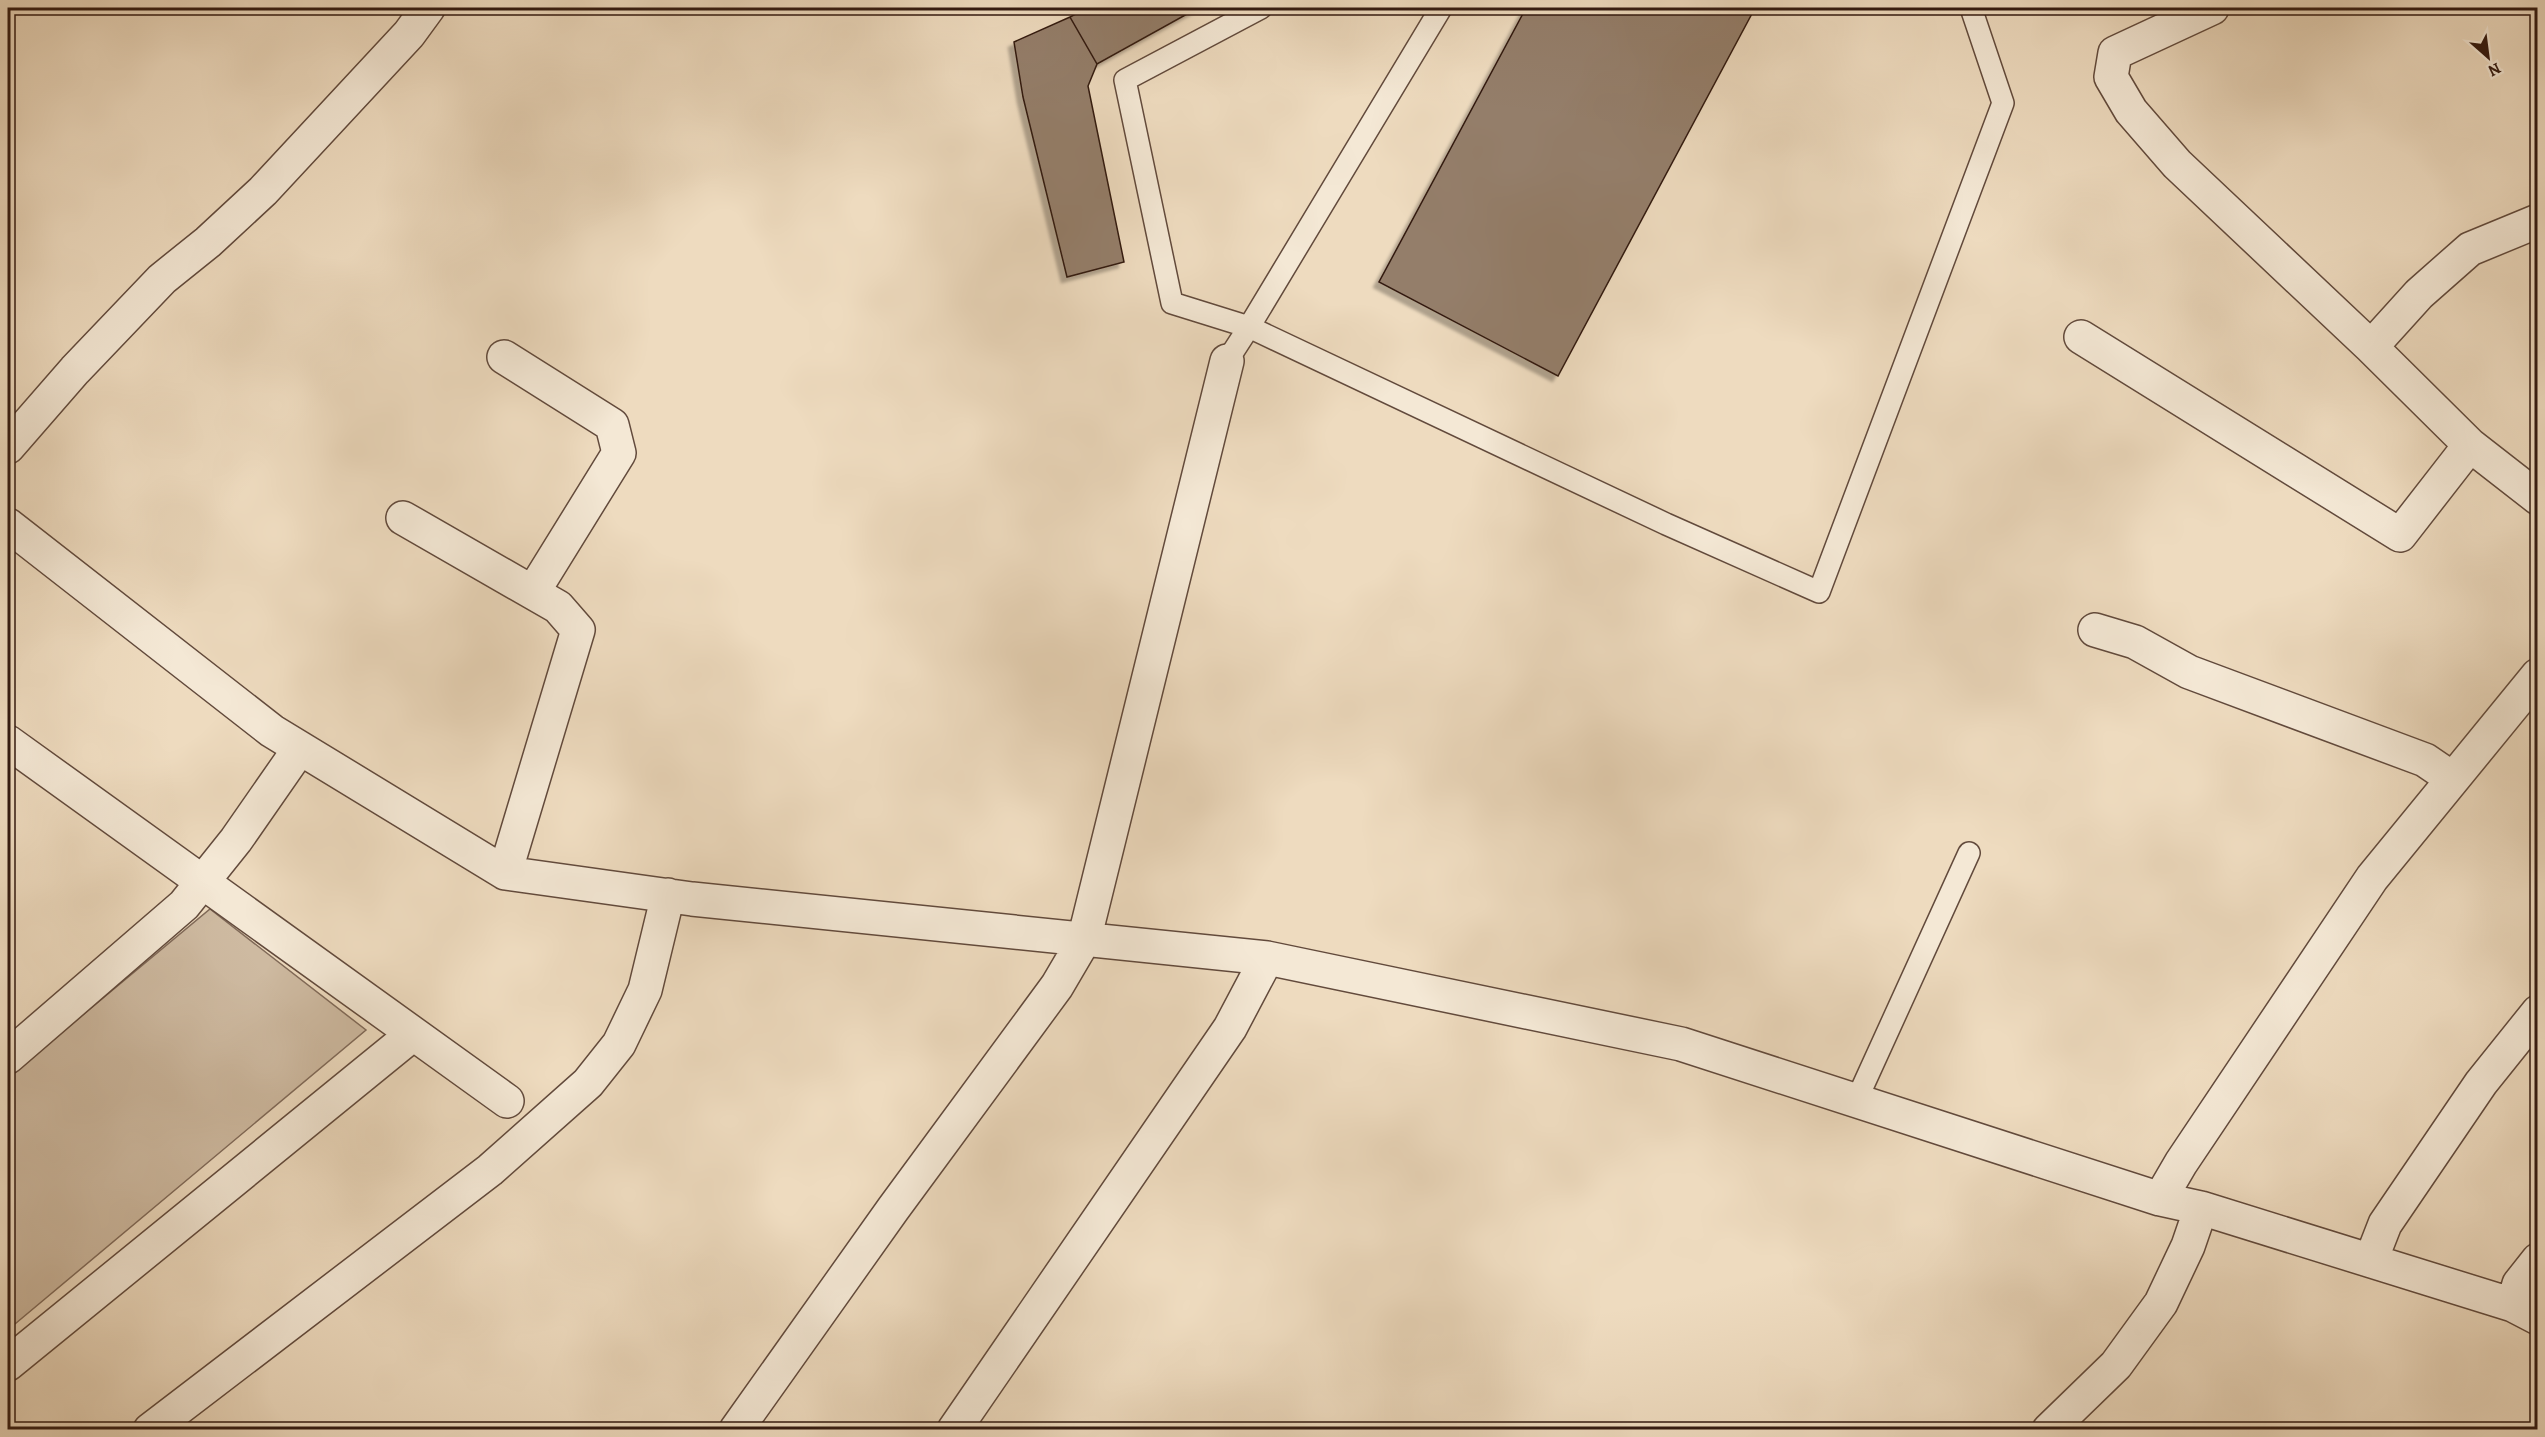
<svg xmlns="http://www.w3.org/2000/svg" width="2545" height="1437" font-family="Alegreya,serif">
	<defs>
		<filter id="shadow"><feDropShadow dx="-5.5" dy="5.5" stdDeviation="1.5" flood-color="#0004"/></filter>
	</defs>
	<rect width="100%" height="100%" fill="#eedbbf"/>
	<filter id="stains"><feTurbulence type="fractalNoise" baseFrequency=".00333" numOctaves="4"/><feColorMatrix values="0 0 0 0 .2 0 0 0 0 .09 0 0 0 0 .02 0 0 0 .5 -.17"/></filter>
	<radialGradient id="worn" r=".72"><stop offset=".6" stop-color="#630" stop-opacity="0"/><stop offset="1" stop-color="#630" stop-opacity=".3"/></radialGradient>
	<path fill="#cebaa1" stroke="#806a59" stroke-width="1.5" d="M210 909 366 1030 9 1329 8 1077Z"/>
	<path fill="#947e6b" stroke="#331a11" stroke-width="1.5" filter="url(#shadow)" d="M1087 8H1198L1097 64 1070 17Z
		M1526 8H1755L1558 376 1379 282Z
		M1070 17 1097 64 1088 86 1124 262 1067 277 1023 97 1014 42Z"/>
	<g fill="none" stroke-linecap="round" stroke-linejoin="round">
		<defs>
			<path id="lane" d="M1261 8 1125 80 1172 303 1249 327 1441 8
				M1227 361 1249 327 1666 524 1819 592 2003 103 1971 8
				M1857 1099 1969 853"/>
			<path id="street" d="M2212 8 2115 53 2111 77 2131 111 2177 164 2371 347 2470 445 2538 498
				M2081 337 2400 535 2470 445
				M2371 347 2419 294 2470 249 2538 221
				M504 357 612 425 619 453 533 592
				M8 447 75 370 162 279 208 242 263 191 409 34 428 8
				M403 518 558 607 578 630 505 873
				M8 525 272 731 505 873 692 899 1267 958 1681 1044 2160 1199 2201 1208 2513 1305 2538 1318
				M2095 630 2135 642 2189 672 2425 760 2453 779
				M8 742 507 1101
				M8 1057 184 905 236 840 300 748
				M2160 1199 2181 1163 2372 878 2538 675
				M2371 1260 2385 1224 2481 1083 2538 1012
				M2513 1305 2519 1284 2538 1260
				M8 1364 413 1034
				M150 1430 490 1170 588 1083 619 1044 645 990 668 895
				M736 1430 893 1209 1057 986 1084 940 1227 361
				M954 1430 1230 1028 1267 958
				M2049 1430 2116 1365 2161 1303 2188 1246 2201 1208"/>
		</defs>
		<use href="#lane" stroke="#624a3c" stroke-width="24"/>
		<use href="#street" stroke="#624a3c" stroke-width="36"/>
		<use href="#lane" stroke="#f4e8d5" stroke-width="21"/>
		<use href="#street" stroke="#f4e8d5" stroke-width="33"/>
	</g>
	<rect width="2545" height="1437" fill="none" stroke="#eedbbf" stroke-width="30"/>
	<rect x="9" y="9" width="2527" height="1419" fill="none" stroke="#331a11" stroke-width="3"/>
	<rect x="15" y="15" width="2515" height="1407" fill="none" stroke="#331a11" stroke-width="1.5"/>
	<g transform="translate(2488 57) rotate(152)" stroke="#f4e8d5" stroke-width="4.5" paint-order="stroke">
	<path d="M0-4.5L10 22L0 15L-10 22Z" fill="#331a11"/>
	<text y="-9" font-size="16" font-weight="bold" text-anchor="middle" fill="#331a11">N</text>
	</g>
	<rect width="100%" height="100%" filter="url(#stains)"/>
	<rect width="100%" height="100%" fill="url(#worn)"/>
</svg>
